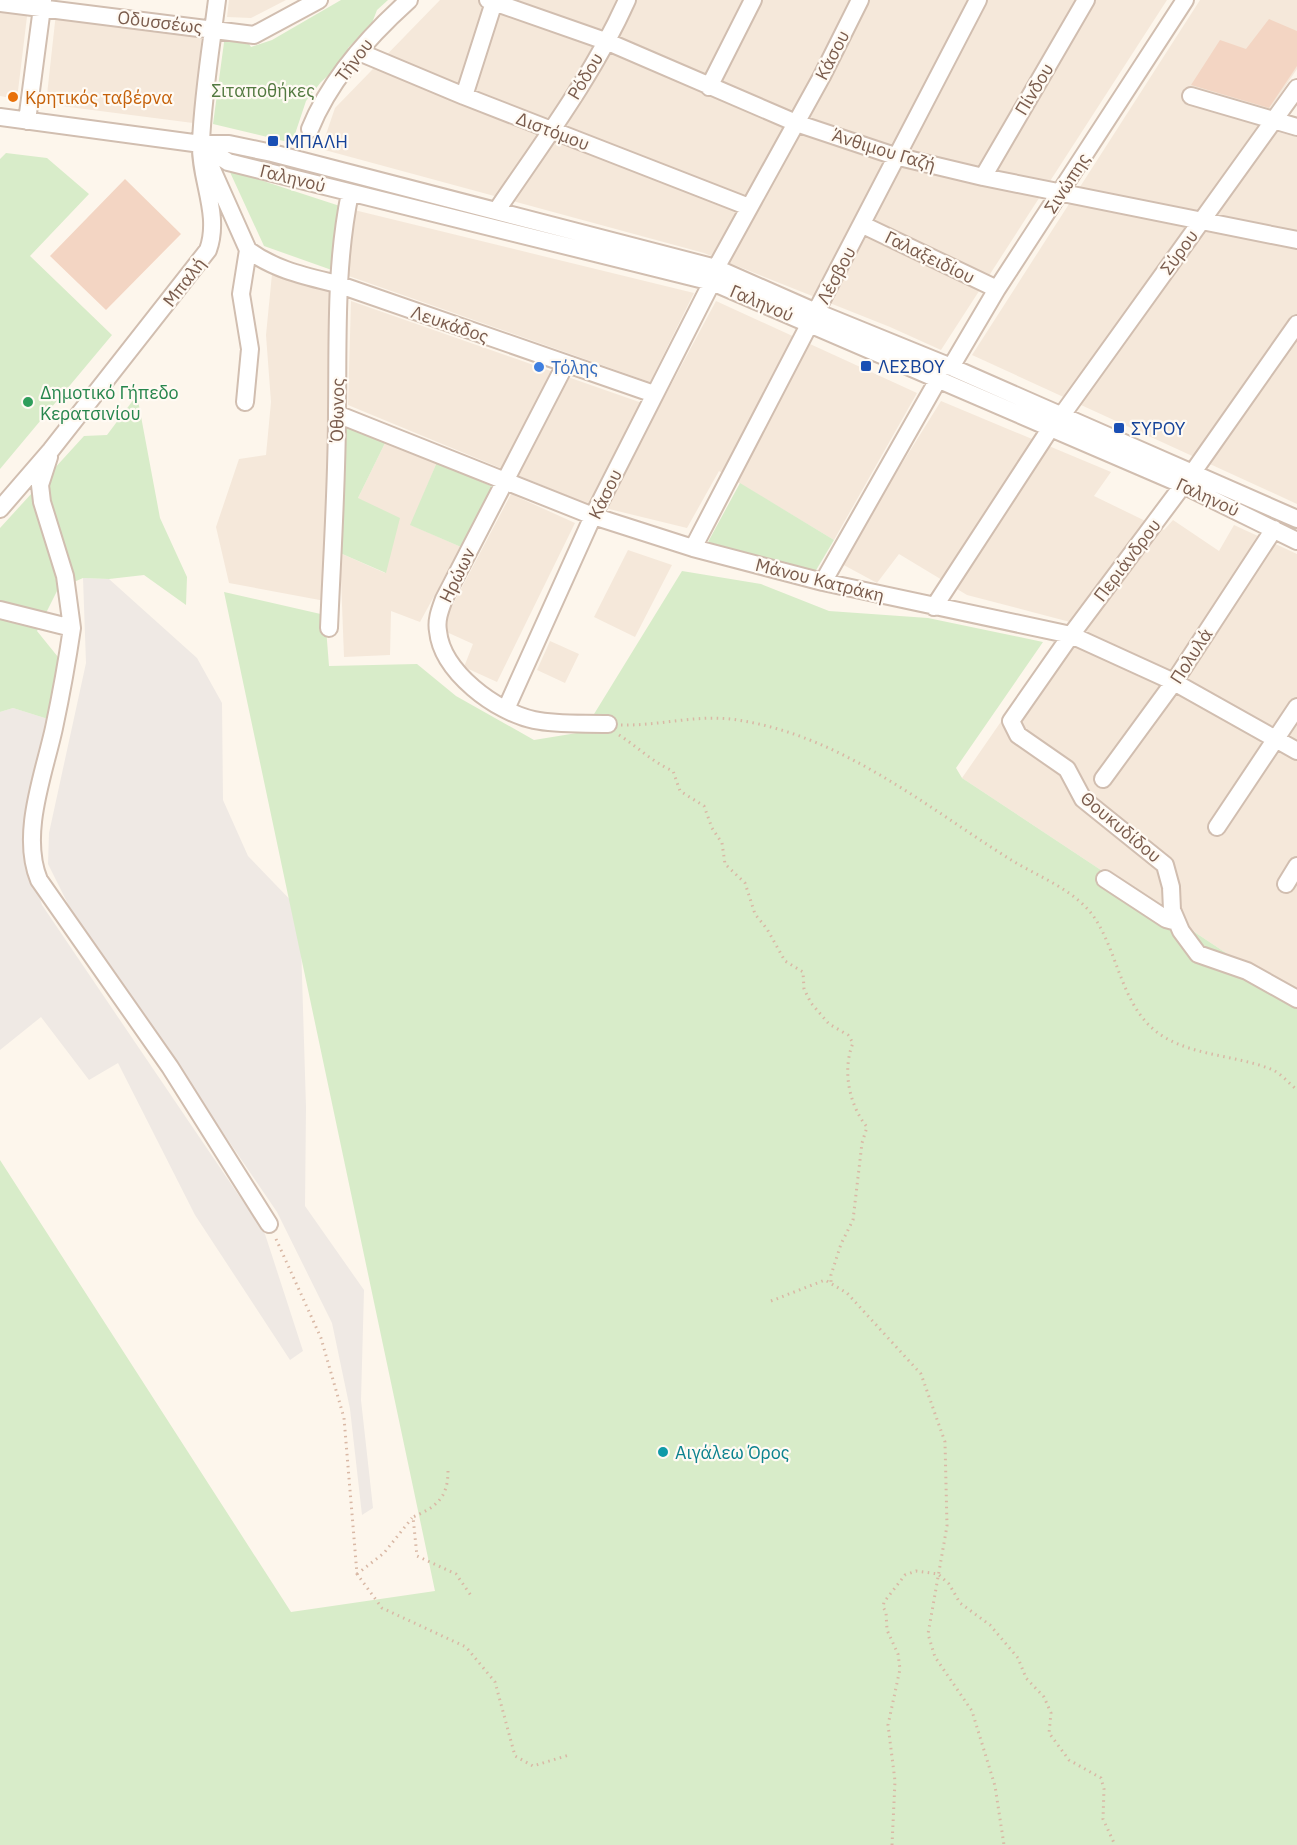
<svg xmlns="http://www.w3.org/2000/svg" width="1297" height="1845" font-family="'IBM Plex Sans',sans-serif">
	<rect width="100%" height="100%" fill="#fdf6ec"/>
	<path fill="#f5e8da" d="M0 0H29L17 99 0 96Z
		M229 0H286L251 18 227 17Z
		M440 0H1167L941 350 890 327 704 253 321 149 335 108Z
		M1200 0H1297V69L1258 127 1297 137V504L972 355Z
		M56 13 202 33 193 123 46 104Z
		M346 208 694 293 650 382 343 274Z
		M272 274 330 292 325 601 229 583 216 527 239 459 266 455 271 402 266 335Z
		M351 301 642 403 590 505 348 405Z
		M716 301 917 393 834 540 719 471 687 528 605 508Z
		M941 401 1111 472 1094 496 1164 530 1173 520 1219 551 1234 525 1297 554V1000L962 778 1070 622 967 595 899 554 877 583 840 563Z
		M385 443 437 462 411 525 461 547 420 622 391 611 390 655 344 657 340 553 385 573 358 498Z
		M511 494 575 523 497 682 464 667 473 644 440 629Z
		M628 550 672 565 635 637 594 617Z
		M550 641 579 654 565 683 537 670Z"/>
	<path fill="#efe9e4" d="M83 578 109 579 197 658 222 703 223 800 248 856 300 910 306 1107 305 1206 364 1290 361 1400 373 1508 362 1515 350 1409 332 1323 277 1212 70 908 48 864 49 833 86 663Z
		M13 708 48 719 26 851 42 905 265 1234 303 1351 290 1360 195 1215 118 1063 89 1080 41 1017 0 1050V712Z"/>
	<path fill="#d8ecc9" d="M341 0H388L377 10 367 36 356 40 348 48 346 59 321 82 306 101 292 143 213 124 225 35 246 39 251 47 272 40Z
		M6 153 47 158 89 194 30 256 112 335 0 469V159Z
		M229 170 346 208 343 274 264 246Z
		M137 395 160 518 187 577 186 605 144 575 109 579 83 578 58 589 37 631 58 657 48 719 13 708 0 712V528L84 436 107 435Z
		M345 427 385 443 358 498 400 518 386 573 340 553Z
		M437 462 493 487 461 547 410 525Z
		M740 483 834 540 815 572 708 542Z
		M682 571 761 584 829 611 928 618 1043 642 956 768 962 778 1297 1000V1845H0V1160L291 1612 435 1591 224 592 325 615 329 666 417 664 456 696 534 740 583 732Z"/>
	<path fill="#f3d5c3" d="M1269 19 1297 31V66L1269 108 1191 85 1220 40 1246 49Z
		M125 179 181 234 106 310 50 256Z"/>
	<g fill="none" stroke-linecap="round" stroke-linejoin="round">
		<defs>
			<path id="minor" d="M488 0 608 42 796 123 895 156 983 177 1297 240
				M0 3 254 35 319 0
				M359 52 464 96 749 207
				M709 87 753 0
				M464 96 494 2
				M1191 96 1297 127
				M0 117 201 144H229L272 153 716 268 816 312 951 367 1297 519
				M27 121 43 0
				M310 129C330 79 370 35 409 0
				M201 144 228 162 712 282 1183 485 1297 541
				M211 167 248 250 241 294 250 349 245 402
				M983 177 1086 0
				M497 210C543 142 594 74 627 0
				M863 225 997 289
				M248 250C275 270 305 276 337 284L654 394
				M716 268 822 76 860 0
				M565 365 444 599C440 610 436 620 438 631 442 672 496 712 534 720 558 725 583 723 608 724
				M951 367 997 289 1185 0
				M337 414 593 516 693 548 823 582 1071 635 1174 682 1297 751
				M1062 415 1297 88
				M1193 472 1297 324
				M1183 485 1071 635 1011 721 1018 735 1067 769 1083 799 1165 865 1171 887 1172 910 1181 931 1198 954 1247 971 1297 999
				M0 509 51 450 208 250C221 214 199 178 201 142 203 95 211 47 217 0
				M693 548 978 0
				M823 582 939 378
				M934 607 1050 429
				M0 610 72 628 65 576 42 502 40 485 49 457
				M72 628C67 662 61 695 54 728 44 774 20 834 39 880L170 1067 269 1224
				M329 628C332 556 337 484 337 412 338 338 335 266 350 193
				M506 709 593 516 712 282
				M1103 779 1174 682 1274 529
				M1217 827 1297 707
				M1105 879 1166 919 1177 922
				M1286 884 1297 866"/>
		</defs>
		<use href="#minor" stroke="#d1beb0" stroke-width="20"/>
		<path stroke="#d9b8a5" stroke-width="3" stroke-dasharray="1.5 4.5" stroke-linecap="butt" d="M621 725C657 726 695 715 730 719 836 732 921 803 1008 858 1038 877 1077 890 1096 920 1116 952 1121 994 1146 1022 1177 1057 1233 1053 1273 1070 1281 1074 1290 1084 1297 1090
			M619 735C638 747 652 762 673 771L680 791 704 806 712 828 722 843 725 864 745 883 755 914 767 929 785 961 803 972 804 989 811 1003 829 1024 848 1035 853 1043C842 1070 849 1105 867 1127L862 1143 853 1220 841 1244 831 1275V1283
			M276 1239 321 1338 344 1418 357 1574 382 1608 466 1647 495 1682 515 1756 533 1766 569 1755
			M771 1301 825 1280 847 1293 921 1374 945 1442 947 1526 928 1634 935 1657 972 1711 995 1786 1004 1845
			M448 1471C448 1498 436 1507 413 1517L417 1556 456 1574 472 1597
			M357 1574 384 1553 412 1518
			M892 1845 895 1781 888 1725 900 1669 898 1654 887 1630 886 1612 883 1607 884 1602 905 1575 916 1571 938 1574 949 1584 960 1603 990 1625 1018 1658 1026 1678 1044 1697 1051 1713 1049 1733 1069 1760 1101 1778 1104 1789 1103 1819 1115 1845"/>
		<use href="#minor" stroke="#fff" stroke-width="16"/>
	</g>
	<circle fill="#e8710a" stroke="#fffaf3" stroke-width="2" cx="13" cy="97" r="6"/>
	<g fill="#1a4fb4" stroke="#fffaf3" stroke-width="2">
		<rect x="267" y="135" width="12" height="12" rx="3"/>
		<rect x="860" y="360" width="12" height="12" rx="3"/>
		<rect x="1113" y="422" width="12" height="12" rx="3"/>
	</g>
	<circle fill="#3f7fe0" stroke="#fffaf3" stroke-width="2" cx="539" cy="367" r="6"/>
	<circle fill="#2e9e5b" stroke="#fffaf3" stroke-width="2" cx="28" cy="402" r="6"/>
	<circle fill="#0f9aa8" stroke="#fffaf3" stroke-width="2" cx="663" cy="1452" r="6"/>
	<g text-anchor="middle" dominant-baseline="central" stroke-width="4.5" stroke-linejoin="round" paint-order="stroke">
		<g font-size="18" fill="#7a5c4d" stroke="#fffaf3">
			<text transform="translate(160 22) rotate(7)">Οδυσσέως</text>
			<text transform="translate(832 55) rotate(-63)">Κάσου</text>
			<text transform="translate(354 60) rotate(-53)">Τήνου</text>
			<text transform="translate(585 76) rotate(-59)">Ρόδου</text>
			<text transform="translate(1034 89) rotate(-59)">Πίνδου</text>
			<text transform="translate(553 131) rotate(21)">Διστόμου</text>
			<text transform="translate(884 150) rotate(17)">Άνθιμου Γαζή</text>
			<text transform="translate(293 178) rotate(14)">Γαληνού</text>
			<text transform="translate(1067 183) rotate(-57)">Σινώπης</text>
			<text transform="translate(1179 252) rotate(-54)">Σύρου</text>
			<text transform="translate(930 257) rotate(26)">Γαλαξειδίου</text>
			<text transform="translate(836 275) rotate(-62)">Λέσβου</text>
			<text transform="translate(184 282) rotate(-52)">Μπαλή</text>
			<text transform="translate(762 303) rotate(23)">Γαληνού</text>
			<text transform="translate(450 324) rotate(19)">Λευκάδος</text>
			<text transform="translate(337 410) rotate(-89)">Όθωνος</text>
			<text transform="translate(605 494) rotate(-64)">Κάσου</text>
			<text transform="translate(1208 497) rotate(25)">Γαληνού</text>
			<text transform="translate(1127 560) rotate(-53)">Περιάνδρου</text>
			<text transform="translate(457 575) rotate(-64)">Ηρώων</text>
			<text transform="translate(820 580) rotate(14)">Μάνου Κατράκη</text>
			<text transform="translate(1191 656) rotate(-57)">Πολυλά</text>
			<text transform="translate(1121 827) rotate(40)">Θουκυδίδου</text>
		</g>
		<g font-size="18" fill="#537a41" stroke="#fffaf3">
			<text x="263" y="90">Σιταποθήκες</text>
		</g>
		<g font-size="18" fill="#c56008" stroke="#fffaf3" text-anchor="start">
			<text x="25" y="97">Κρητικός ταβέρνα</text>
		</g>
		<g font-size="18" fill="#164399" stroke="#fffaf3" text-anchor="start">
			<text x="285" y="141">ΜΠΑΛΗ</text>
			<text x="878" y="366">ΛΕΣΒΟΥ</text>
			<text x="1131" y="428">ΣΥΡΟΥ</text>
		</g>
		<g font-size="18" fill="#366cbe" stroke="#fffaf3" text-anchor="start">
			<text x="551" y="367">Τόλης</text>
		</g>
		<g font-size="18" fill="#27864d" stroke="#fffaf3" text-anchor="start">
			<text x="40" y="392">Δημοτικό Γήπεδο<tspan x="40" dy="21">Κερατσινίου</tspan></text>
		</g>
		<g font-size="18" fill="#0d838f" stroke="#fffaf3" text-anchor="start">
			<text x="675" y="1452">Αιγάλεω Όρος</text>
		</g>
	</g>
</svg>
